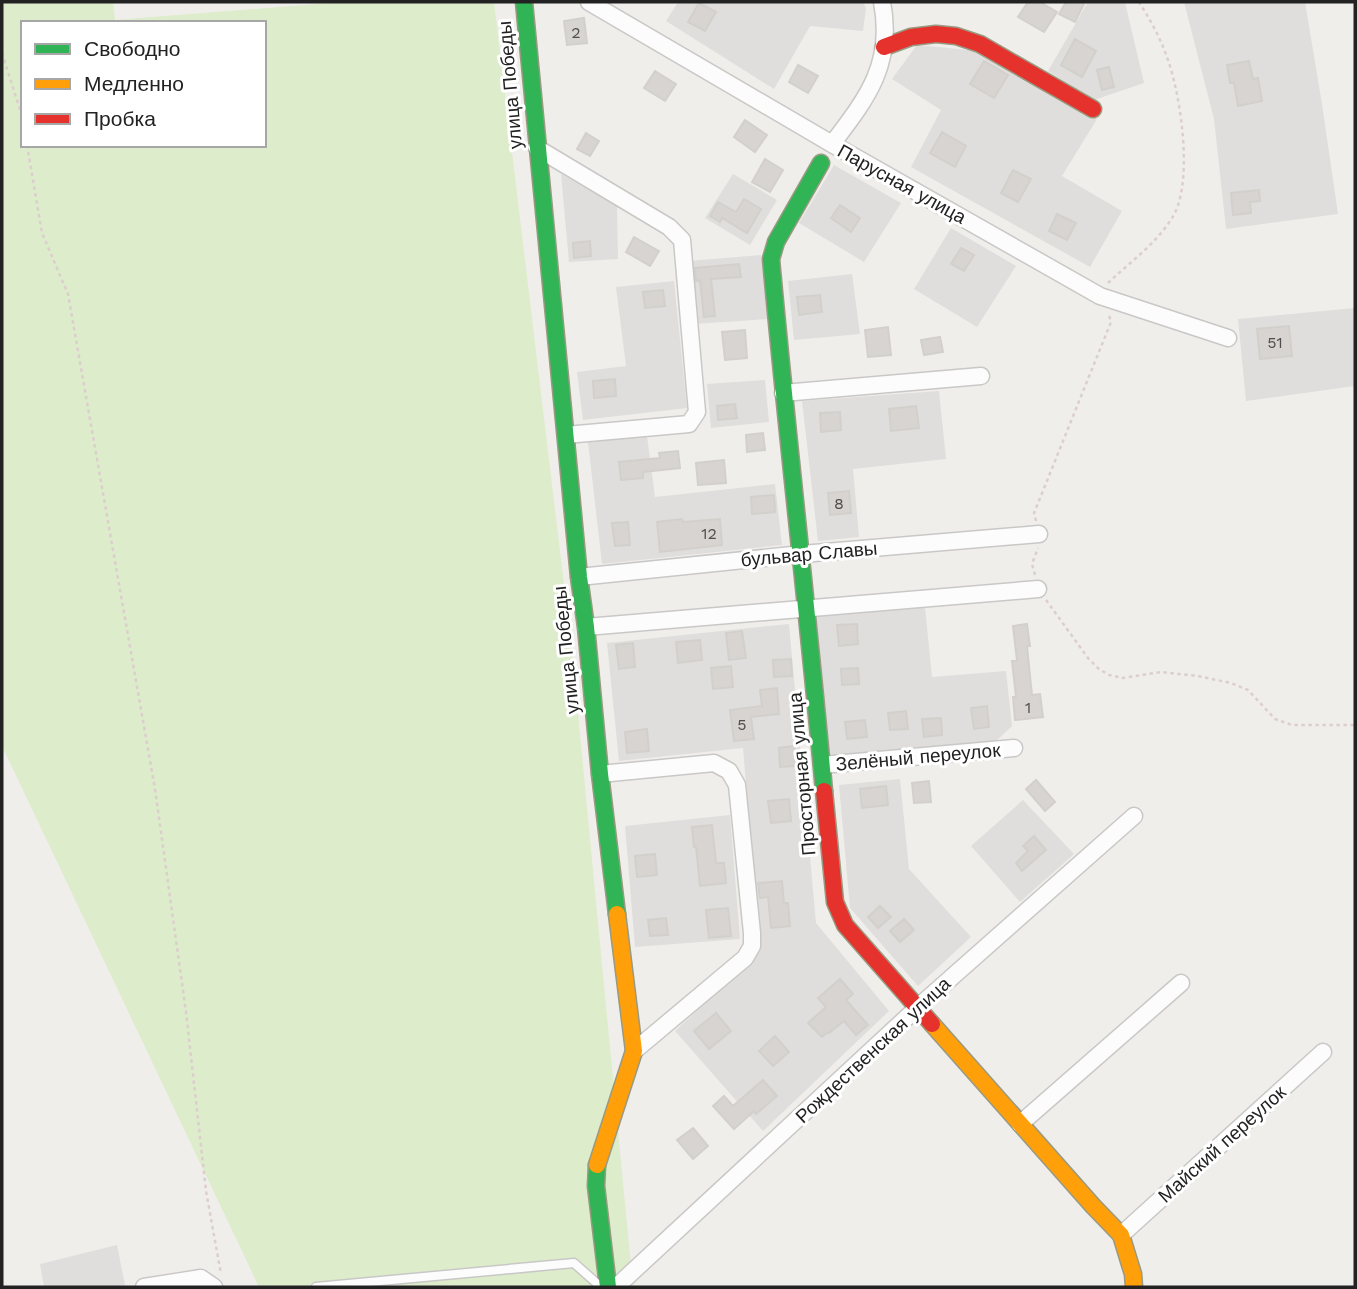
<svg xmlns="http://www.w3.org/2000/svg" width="1357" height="1289" font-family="'Work Sans',sans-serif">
	<rect width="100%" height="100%" fill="#f0eeeb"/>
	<path fill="#dfdedc" d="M678 2H863L866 8 863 31 810 26 774 89 666 21Z
		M1088 2H1125L1144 83 1094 100 1048 71Z
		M1184 2H1305L1322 104 1338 214 1226 229 1214 119Z
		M917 45 979 51 1097 119 1062 176 1122 211 1090 267 911 167 941 110 892 79Z
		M834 165 901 203 864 262 799 223Z
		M561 174 617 206 618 259 569 262Z
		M733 174 777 200 750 245 705 218Z
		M951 228 1016 266 977 327 914 289Z
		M761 255 769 319 695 324 689 261Z
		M852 274 860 334 794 340 788 281Z
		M674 281 687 408 583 420 577 372 626 366 616 287Z
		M1355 308V386L1246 401 1238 319Z
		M765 380 769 422 711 428 707 384Z
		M939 391 946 459 853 469 859 537 818 541 802 401Z
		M647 436 655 497 775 484 782 545 602 564 588 442Z
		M925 607 932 677 1006 671 1012 726 995 742 830 756 816 615Z
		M789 624 816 923 889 1011 763 1131 675 1031 760 952 743 748 619 761 607 643Z
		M900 779 909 869 971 937 918 986 850 908 839 785Z
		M1023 800 1074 854 1020 902 971 846Z
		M730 815 740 939 635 947 625 826Z
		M117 1245 125 1285 114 1287H44L40 1264Z"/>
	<path fill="#ddeccb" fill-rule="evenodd" d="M2 2H113L115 20 341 2H494L572 651 633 1287H259L2 746ZM23 23H264V145H23Z"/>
	<path fill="#d7d4d2" stroke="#d3d0cc" stroke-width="2" d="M1028 2H1040L1057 12 1044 32 1018 17Z
		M1066 2H1085L1075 22 1059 14Z
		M699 3 716 12 705 31 688 22Z
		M584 18 587 43 567 45 564 21Z
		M1075 39 1096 51 1082 77 1061 65Z
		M984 61 1008 75 994 98 970 84Z
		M1249 61 1253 79 1258 78 1262 101 1238 106 1234 83H1230L1227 65Z
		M798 65 818 76 808 93 789 82Z
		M1109 67 1114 87 1102 90 1097 70Z
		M655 71 676 84 665 101 644 88Z
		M745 120 767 135 755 152 734 137Z
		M942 132 966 146 955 167 930 153Z
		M586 133 599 141 590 156 577 149Z
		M765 159 783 170 770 192 752 182Z
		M1013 170 1031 179 1018 202 1001 193Z
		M1259 190 1260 201 1250 202 1251 213 1233 215 1231 193Z
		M744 199 761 209 747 233 722 218 720 222 710 216 718 202 736 212Z
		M840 205 860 218 851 232 831 218Z
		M1057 214 1076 223 1067 240 1049 231Z
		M634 237 659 251 650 266 626 252Z
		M590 241 591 256 574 258 573 243Z
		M961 248 974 255 964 271 951 264Z
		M739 264 741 277 711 279 715 316 704 317 700 280 696 281 695 268Z
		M663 290 665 306 645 308 643 292Z
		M820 295 822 312 799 315 797 297Z
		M1289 326 1292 356 1260 359 1257 329Z
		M888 327 891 355 868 357 865 330Z
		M745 330 747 358 725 360 722 332Z
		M940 337 943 352 924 355 921 340Z
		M615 379 616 396 594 398 593 381Z
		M735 404 737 418 718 420 717 406Z
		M916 406 919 428 891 431 889 409Z
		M840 412 841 430 821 432 820 413Z
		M763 433 765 450 747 452 746 435Z
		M678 451 680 468 643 472V478L621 480 619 462 660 458 659 453Z
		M724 460 726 483 698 485 696 463Z
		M849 491 851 513 830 515 828 493Z
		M774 495 775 512 752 514 751 497Z
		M682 519 683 522 720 519 722 545 660 552 657 522Z
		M628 522 630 545 615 546 612 523Z
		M857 624 858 644 839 646 837 625Z
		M1027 624 1030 646H1027L1032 695 1040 694 1043 717 1015 720 1013 697H1016L1012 661H1017L1013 626Z
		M742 631 746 658 729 660 726 633Z
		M700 640 702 660 678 663 676 642Z
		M633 643 635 667 619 669 616 645Z
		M791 659 792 676 774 677 773 660Z
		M731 666 733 687 713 689 711 668Z
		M858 668 859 684 842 685 841 669Z
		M777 688 779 714 751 717 754 739 734 741 730 710 762 706 760 690Z
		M987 706 989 727 974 729 971 708Z
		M906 711 908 729 890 730 888 713Z
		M941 718 942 735 924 737 922 719Z
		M865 720 867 737 847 739 845 722Z
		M647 729 649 751 627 753 625 732Z
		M795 746 796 766 780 767 779 748Z
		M1036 780 1055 802 1045 811 1026 789Z
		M929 781 931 802 914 803 912 783Z
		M886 786 888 805 862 808 860 789Z
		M789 799 791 821 771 823 768 801Z
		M712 825 716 863H724L726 883 700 886 696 847H694L692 827Z
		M1034 836 1046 850 1022 871 1016 863 1028 851 1023 846Z
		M655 854 657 875 637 877 635 856Z
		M782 881 784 903H788L790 926 771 928 768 897 760 898 758 883Z
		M880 906 891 917 878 928 868 917Z
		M728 908 731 936 709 938 706 910Z
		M666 918 668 935 650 936 648 920Z
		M904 919 914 930 900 942 890 931Z
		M840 979 853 994 846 1000 868 1025 856 1035 844 1021 829 1033H827L822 1037 808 1023 826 1007 818 998Z
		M716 1013 731 1031 709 1049 694 1031Z
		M775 1036 789 1052 773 1066 759 1051Z
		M763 1080 777 1096 756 1114 754 1111 734 1129 713 1106 724 1096 733 1106Z
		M693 1128 708 1146 693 1159 677 1140Z"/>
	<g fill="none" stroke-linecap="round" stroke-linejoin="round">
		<defs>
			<path id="lane" d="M316 1287 574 1263 601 1287"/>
			<path id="street" d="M589 2 832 144 1100 296 1228 338
				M832 144C867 98 894 64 882 2
				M537 148 669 227 682 240 697 412 689 424 566 435
				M783 393 981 376
				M579 577 802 554 1039 534
				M586 627 1038 589
				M822 765 1014 748
				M600 774 714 763 729 771 737 785 752 933V946L745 958 634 1051
				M1020 1124 1181 983
				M1121 1235 1323 1052
				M144 1287 201 1278 214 1287
				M616 1287 917 1008 1134 816"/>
			<path id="fast" d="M524 2 579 577 586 627 600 774 617 914
				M821 163 776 242 771 259C787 436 808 613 824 791
				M597 1165 596 1186 608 1287"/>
			<path id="slow" d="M932 1024 1093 1206 1121 1235 1133 1274 1134 1287
				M597 1165 634 1051 617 914"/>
			<path id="jam" d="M884 47 911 37 936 34 956 36 980 44 1093 109
				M824 791 835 902 845 925 932 1024"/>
		</defs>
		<use href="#lane" stroke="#c9c8c7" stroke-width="11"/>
		<use href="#street" stroke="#c9c8c7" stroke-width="19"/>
		<use href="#fast" stroke="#999a82" stroke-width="19"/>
		<use href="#slow" stroke="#999a82" stroke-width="19"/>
		<use href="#jam" stroke="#999a82" stroke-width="19"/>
		<path stroke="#dccecd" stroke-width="2.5" stroke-dasharray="3.5 3.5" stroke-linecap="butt" d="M2 53 23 119
			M27 145 42 233 68 294 155 789 186 1012 206 1191 221 1274
			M1108 283C1130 262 1156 244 1172 218 1194 184 1181 97 1168 60 1161 39 1151 21 1139 2
			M1036 521 1034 513 1111 322 1109 315
			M1035 575 1032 564 1038 548
			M1046 600 1088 658 1099 669 1109 675 1123 678 1161 672 1198 676 1231 683 1248 690 1275 719 1292 725H1355"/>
		<use href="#lane" stroke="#fdfcfc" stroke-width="8"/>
		<use href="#street" stroke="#fdfcfc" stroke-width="16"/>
		<use href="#fast" stroke="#30b455" stroke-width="16"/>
		<use href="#slow" stroke="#ff9f0a" stroke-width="16"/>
		<use href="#jam" stroke="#e5322d" stroke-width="16"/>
	</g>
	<g text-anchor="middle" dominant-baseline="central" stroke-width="6" stroke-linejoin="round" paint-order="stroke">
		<g font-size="16" fill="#4f4e4e">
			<text x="576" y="32">2</text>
			<text x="1275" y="342">51</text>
			<text x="839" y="503">8</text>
			<text x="709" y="533">12</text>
			<text x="1028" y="707">1</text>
			<text x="742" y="724">5</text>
		</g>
		<g font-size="19" fill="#222" stroke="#fff">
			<text transform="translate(510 85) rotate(-95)">улица Победы</text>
			<text transform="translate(902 184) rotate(29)">Парусная улица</text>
			<text transform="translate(809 554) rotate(-5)">бульвар Славы</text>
			<text transform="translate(566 650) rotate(-96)">улица Победы</text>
			<text transform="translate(918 757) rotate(-5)">Зелёный переулок</text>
			<text transform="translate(802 774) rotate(-95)">Просторная улица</text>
			<text transform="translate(873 1050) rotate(-43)">Рождественская улица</text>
			<text transform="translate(1222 1144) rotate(-42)">Майский переулок</text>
		</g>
	</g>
	<rect width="1357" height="1289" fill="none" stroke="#222222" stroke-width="7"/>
	<rect x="21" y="21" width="245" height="126" fill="#ffffff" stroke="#a7a7a7" stroke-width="2"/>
	<rect x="35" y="44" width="35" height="10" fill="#30b455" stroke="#a7a7a7" stroke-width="2"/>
	<text x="84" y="56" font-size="21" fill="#222222">Свободно</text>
	<rect x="35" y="79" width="35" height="10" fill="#ff9f0a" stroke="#a7a7a7" stroke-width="2"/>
	<text x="84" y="91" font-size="21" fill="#222222">Медленно</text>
	<rect x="35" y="114" width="35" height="10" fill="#e5322d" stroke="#a7a7a7" stroke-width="2"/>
	<text x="84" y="126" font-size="21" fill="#222222">Пробка</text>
</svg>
